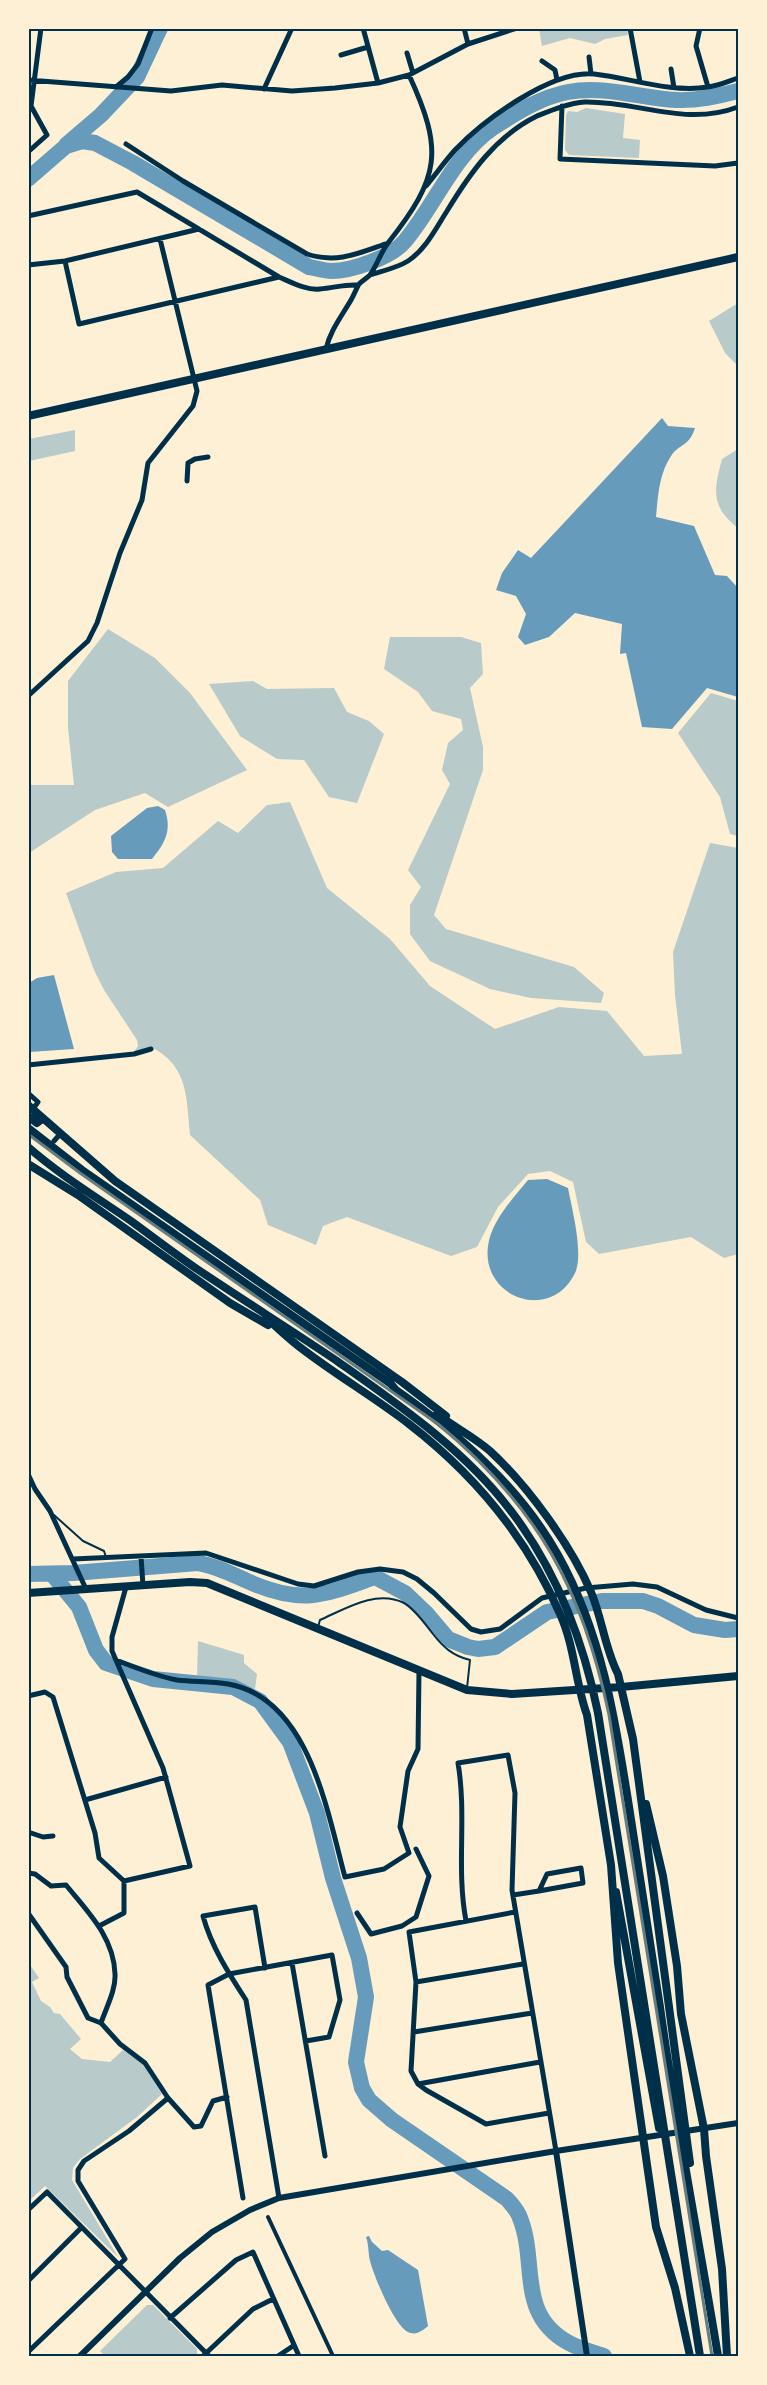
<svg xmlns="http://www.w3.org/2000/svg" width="767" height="2385" font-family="'Golos Text',sans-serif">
	<rect width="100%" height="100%" fill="#fdf0d5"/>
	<path fill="#b9caca" d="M539 29H627L628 35 605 39 595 44 570 38 542 46Z
		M586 108 625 114 623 138 640 140 639 158 569 155 565 150 566 115 568 111 577 112Z
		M738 303V366L725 353 709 321Z
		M75 430V451L29 461V439Z
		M738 449V528C710 506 714 490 722 459Z
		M108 629 155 658 190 693 247 770 168 807 145 793 95 810 29 853V785H74L68 728V681Z
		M390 637H461L481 643 483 674 470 688 483 747V770L434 915 446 929 574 967 604 993 601 1003 531 998 490 989 430 961 410 934V905L421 887 408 870 450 784 442 770 448 743 463 730 461 719 432 711 418 692 384 669Z
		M253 681 267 689 334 688 347 712 369 721 384 734 357 803 329 797 304 760 277 759 240 736 209 684Z
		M711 693 738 701V836L730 834 720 797 678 733Z
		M290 802 327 888 390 939 430 986 495 1029 559 1007 607 1011 644 1056 682 1054 675 995 673 952 710 843 738 848V1254L724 1258 691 1237 599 1254 586 1242 573 1182 550 1171 528 1174 498 1207 477 1247 451 1256 347 1217 323 1226 316 1245 268 1225 260 1200 190 1135C186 1098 189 1066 151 1047L134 1052 138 1046 137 1040 104 990 94 970 66 893 116 872 163 868 218 821 238 833 267 805Z
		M198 1641 244 1655V1663L257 1674 255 1689 228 1681 197 1678Z
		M28 1962 39 1978 32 1982 41 2001 50 2007 54 2013 60 2014 81 2039 70 2049 82 2059 110 2062 123 2050 143 2064 162 2094 137 2117 80 2159 73 2168 72 2180 118 2257 45 2186 29 2201Z
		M147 2305H153L197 2349V2356H105L100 2351Z"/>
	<path fill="#669bbc" d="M662 418 668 426 695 428C689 447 680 443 671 456 659 474 658 496 656 517L694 526 715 575 727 576 738 588V697L707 688 672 729 642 727 626 653 620 654 622 624 575 613 549 637 525 645 518 637 526 614 516 596 496 590 502 573 518 550 531 558Z
		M158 806 165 810C172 831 165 843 152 859H118L112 852 111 836 147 808Z
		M54 975 74 1049 29 1052V983L37 978Z
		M547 1179 568 1188C572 1209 584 1254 575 1273 551 1323 481 1298 488 1246 491 1222 513 1198 528 1180Z
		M369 2236 372 2242 382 2251 388 2250 418 2270 428 2326C422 2331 416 2336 408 2332 394 2325 374 2276 370 2261 368 2253 369 2245 366 2237Z"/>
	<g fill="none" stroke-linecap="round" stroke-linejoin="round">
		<path stroke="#669bbc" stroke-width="16" d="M66 145 101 115 137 77 160 28
			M28 179 66 146 82 141 95 143 133 163 309 267C316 268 324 271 331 271 352 271 392 257 405 241 436 204 453 155 494 127 516 113 541 97 568 92 604 85 640 98 676 100 697 101 718 96 738 91
			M28 1574 73 1573 198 1563C218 1566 235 1576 254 1584 305 1605 326 1594 375 1577L405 1593 426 1613 448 1639 468 1647 478 1649 495 1647 547 1612 602 1601H643L658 1606 694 1625 725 1630 738 1629
			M52 1574 79 1607 96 1650 106 1663 153 1679 233 1687 260 1701 290 1742 317 1813 333 1878 359 1958 366 1997 356 2062 362 2088 369 2100 392 2120 507 2199C512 2205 518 2211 520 2218 538 2263 516 2314 569 2343 580 2349 592 2352 604 2356"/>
		<path stroke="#003049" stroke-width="2" d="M54 1515 83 1541 104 1551 106 1557
			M318 1627 320 1620C345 1609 376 1589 404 1603 415 1609 425 1624 433 1634 443 1647 453 1656 470 1660L467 1688"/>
		<path stroke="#003049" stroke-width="4" d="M268 2217 333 2356"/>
		<path stroke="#003049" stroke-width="5" d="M363 28 378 83
			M464 28 468 44
			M630 28 640 82
			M700 28 696 46 708 87
			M407 53 413 73
			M341 55 368 47
			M589 57 591 74
			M542 61 555 70 557 80
			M671 69 674 88
			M28 80 171 91 222 85 292 91 335 88 378 83 409 75 468 44 517 28
			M116 87 128 77 138 64 152 28
			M264 89 292 28
			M562 106 560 159 715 166 738 163
			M126 144 183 181 307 254C337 264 359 253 388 243
			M28 152 47 135 31 106 41 28
			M426 186C436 174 445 161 455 150 484 120 551 70 594 74 631 78 670 93 708 87 718 86 729 81 738 78
			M28 216 137 192 279 277C291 282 307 291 320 289 334 288 344 284 358 285
			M65 261 79 324 279 277
			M28 265 65 261 199 229
			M370 275C382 271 397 268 408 261 426 249 436 228 447 211 470 173 496 136 537 116 552 110 569 103 585 102 638 101 685 127 738 107
			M326 349C330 331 341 317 351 300 354 295 356 289 359 284 362 281 367 278 370 275 377 265 381 252 388 243 440 177 444 151 409 75
			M187 481 188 463 195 459 208 457
			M28 696 88 641 97 623 120 553 142 500 148 463 193 406 197 391 160 239
			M28 1065 134 1054 151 1049
			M28 1093 38 1102 33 1109
			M54 1141 61 1133
			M28 1474 35 1489 50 1511 86 1589
			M141 1556 143 1586
			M73 1559 206 1553 298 1584 314 1586 358 1572 380 1569 403 1572 417 1579 434 1593 471 1629 481 1632 500 1629 542 1598 586 1588 633 1584 657 1587 706 1610 738 1618
			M116 1660C136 1668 156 1676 177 1680 194 1682 211 1681 228 1684 309 1698 327 1811 345 1877L384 1869 409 1853 400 1827 408 1771 418 1749 419 1671
			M28 1696 45 1692 53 1697 95 1833 99 1858 124 1881V1913L99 1926
			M85 1800 166 1777
			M28 1832 43 1837 53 1836
			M28 1873 35 1874 51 1886 66 1885C87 1911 114 1937 115 1974 116 1990 106 2008 101 2023
			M124 1881 190 1866 163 1768 112 1651V1637L126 1587
			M513 1895 539 1891 547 1874 581 1868 583 1883 539 1891
			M515 1912 409 1932 416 1982 411 2071 418 2084 426 2090 486 2124 549 2113
			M28 1913 66 1967 67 1977 88 2018 101 2023 120 2044 145 2063 168 2098 194 2127 201 2126 213 2101 227 2097
			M357 1913 371 1934 402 1926 416 1917 429 1876 416 1849
			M466 1921C456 1868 467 1816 458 1763L508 1755 515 1793 512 1890 556 2151
			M292 1963 325 2156
			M265 1968 255 1907 203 1916C211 1946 229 1974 246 2000L279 2198
			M416 1982 523 1964
			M414 2032 532 2013
			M418 2084 540 2062
			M243 2198 208 1985 229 1974 332 1955 340 2000 329 2037 306 2041
			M28 2210 47 2192 209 2356
			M28 2281 81 2228
			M170 2318 236 2260 253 2252 299 2356
			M28 2352 125 2259 78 2181V2170L84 2161 129 2131 168 2098
			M203 2356 253 2309 273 2299
			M278 2356 293 2346"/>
		<path stroke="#003049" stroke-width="6" d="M556 2151 587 2356
			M80 2356 180 2258 212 2232 250 2210 279 2198 556 2151 738 2123"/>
		<path stroke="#003049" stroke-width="8" d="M28 1105 115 1181 402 1382 446 1416
			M28 1116 37 1123 43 1118
			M28 1128 82 1170 391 1384 396 1390C459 1434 520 1487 558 1555 603 1635 616 1724 630 1813 640 1878 650 1942 660 2007 676 2124 699 2240 718 2356
			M28 1147C60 1175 96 1197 131 1221 153 1237 175 1254 197 1269 243 1300 291 1330 337 1361 399 1405 465 1450 511 1511 557 1571 583 1639 598 1713L700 2356
			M28 1164 78 1195 230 1303 268 1325
			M266 1318C278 1328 289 1339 301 1348 336 1375 374 1397 409 1424 475 1475 527 1538 560 1614 575 1647 575 1682 587 1715L611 1865 618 1963 656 2227 675 2288 690 2356
			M437 1414C454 1427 474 1437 490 1451 527 1485 571 1545 591 1592 602 1618 605 1649 618 1674L633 1739 690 2163
			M28 1593 190 1582 207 1583 467 1690 512 1694 621 1687 738 1676
			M646 1804 663 1876 677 1966 681 2014 704 2129 706 2156 722 2269 727 2356
			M616 1892 659 2128"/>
		<path stroke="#003049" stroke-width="8" d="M28 416 738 257"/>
		<path stroke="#657d81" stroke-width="3" d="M28 1134 80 1173 438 1424C538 1507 583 1590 609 1715L712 2356"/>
	</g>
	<rect width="767" height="2385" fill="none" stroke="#fdf0d5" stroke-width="60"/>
	<rect x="30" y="30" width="707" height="2325" fill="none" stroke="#003049" stroke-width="2"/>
</svg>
